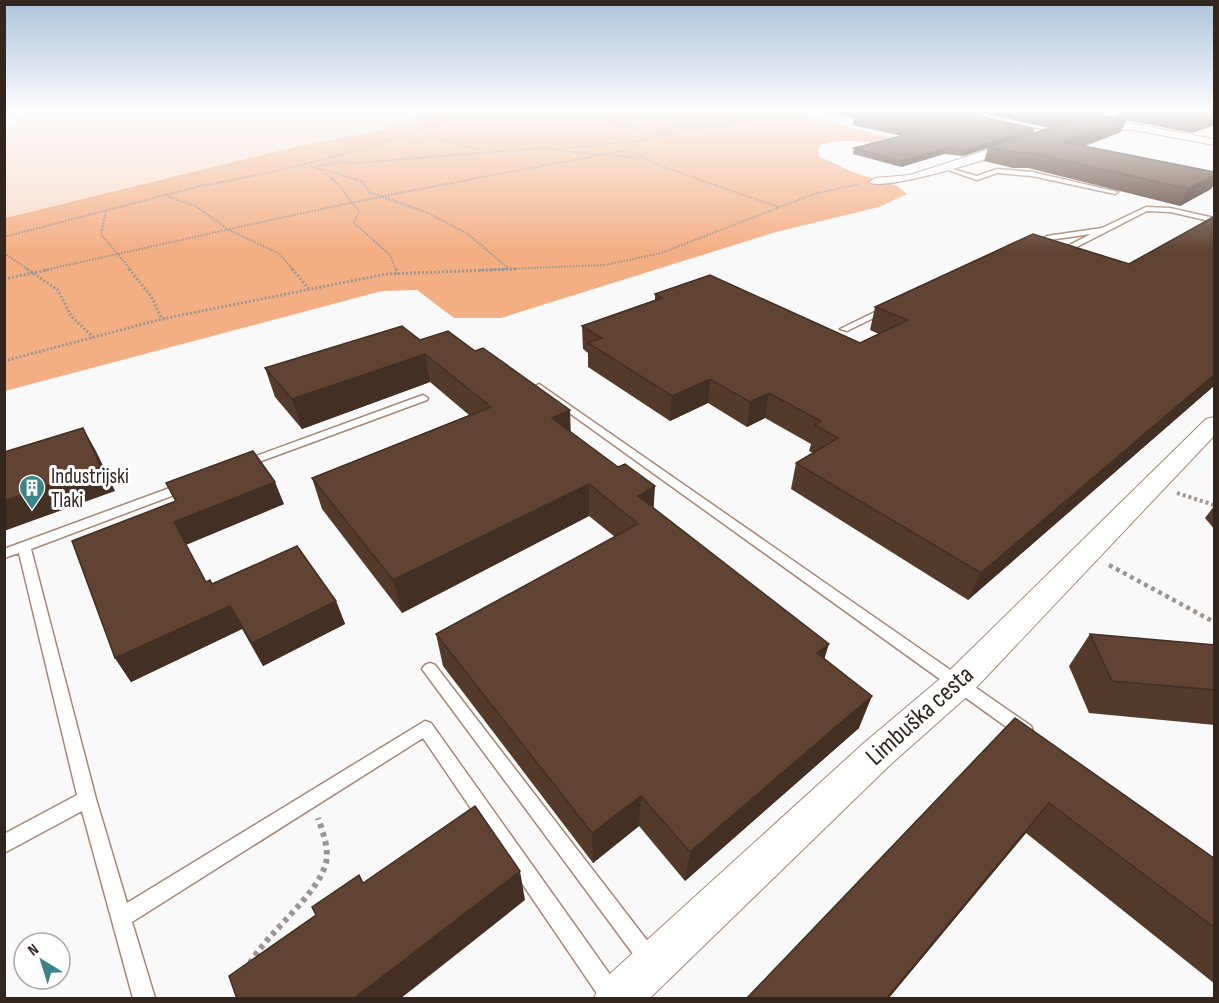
<svg xmlns="http://www.w3.org/2000/svg" width="1219" height="1003" font-family="'Sofia Sans Condensed',sans-serif">
	<rect width="100%" height="100%" fill="#f9f9f9"/>
	<path fill="#f4ae84" d="M439 110H805L802 114 902 141C873 148 846 134 819 146L818 156 855 173 897 186 907 194 879 207 776 232 501 318H454L417 290 382 291 5 391 4 218 294 147 379 130Z"/>
	<path fill="#f7dac9" d="M34 110C67 110 97 116 129 110H439L379 130 294 147 5 218V128L20 124 13 119Z"/>
	<g fill="none" stroke-linecap="round" stroke-linejoin="round">
		<defs>
			<path id="service" d="M1105 128H1142L1144 129 1107 130Z
				M942 166 977 176 997 169 1032 172 1118 192 1115 194 1032 176 997 173 977 180 942 168Z
				M1146 207 1170 208 1214 218V222L1170 212 1147 211 1063 254 1056 252 1091 234 1049 240 1033 246 1030 244 1047 236 1102 228Z
				M885 307 892 309 847 331 840 329Z
				M539 384 1031 726 1033 731 1031 736 1025 738 1019 736 536 389 534 387Z
				M423 395 428 398 427 400 248 466H240L238 464 240 462Z
				M186 482 190 483 192 486 190 489 31 549 96 799 127 903 425 721 431 723 621 990 624 998H600L423 738 132 922 155 998H133L82 811 4 853V834L77 795 19 553 4 558V549Z
				M430 663 435 665 656 952 659 959 656 966 649 969 642 966 425 673 422 669 425 665Z"/>
			<path id="minor" d="M937 110H956L1054 133 1049 136Z
				M1117 110H1132L1107 119 1214 139V145L1096 123 1074 129 1069 126Z
				M1015 141 1024 143C1010 155 881 193 869 182L875 178 910 175Z
				M1214 417V436L971 693 891 764 650 998H594L601 982 865 742 947 673 1206 419Z"/>
		</defs>
		<use href="#service" stroke="#a88774" stroke-width="3"/>
		<use href="#minor" stroke="#a88774" stroke-width="2"/>
		<path stroke="#9c9692" stroke-width="1.5" stroke-dasharray="1.5 1.5" stroke-linecap="butt" d="M575 110 657 136 678 125 663 110
			M758 110 765 118
			M678 125 698 127
			M421 133 482 151
			M567 148 637 141
			M607 155 638 158
			M329 161 354 163 545 148 599 155
			M317 165 339 164
			M310 166 359 180
			M326 174 334 180
			M231 180C316 164 396 141 477 110
			M466 180 628 150
			M702 180 661 166 628 150 638 141 657 136 804 110"/>
		<path stroke="#9c9692" stroke-width="2" stroke-dasharray="1.5 1.5" stroke-linecap="butt" d="M332 179C344 188 348 200 359 211L354 223 390 255 396 270
			M354 179 362 181 369 192 428 213 468 234 509 269
			M697 179 779 207
			M165 195 197 207 229 230 280 254 293 270
			M106 211 101 234 131 270
			M4 237 200 186 239 179
			M4 253 29 270
			M45 270C188 239 330 205 474 179
			M480 270 605 265 661 253 814 194 859 184"/>
		<path stroke="#9c9692" stroke-width="3" stroke-dasharray="2 2" stroke-linecap="butt" d="M27 269 58 290 71 316 94 338
			M129 269 151 296 162 319
			M292 269 310 290
			M396 269 398 274
			M4 279 52 269
			M4 361 162 319 386 274 516 269"/>
		<path stroke="#9c9692" stroke-width="4" stroke-dasharray="3 3" stroke-linecap="butt" d="M1177 493 1214 505"/>
		<path stroke="#9c9692" stroke-width="4.5" stroke-dasharray="4 4" stroke-linecap="butt" d="M1109 565 1214 622"/>
		<path stroke="#9c9692" stroke-width="6" stroke-dasharray="4.5 4.5" stroke-linecap="butt" d="M250 963C269 931 317 896 326 863 329 847 323 833 318 818"/>
		<use href="#service" fill="#fff" fill-rule="evenodd"/>
		<use href="#minor" fill="#fff" fill-rule="evenodd"/>
	</g>
	<path fill="#533a2b" d="M827 110H951L1034 129 1033 133 1049 128 968 110H1108L1093 115 1117 117 1118 114 1215 110V125L1192 133 1126 120 1121 132 1085 146 1215 172V182L1211 189 1180 206 1028 168H1013L984 161 988 148 963 156 944 154 901 167 853 154 854 148 901 136 853 125 854 119H856Z
		M1215 216V385L968 600 791 489 796 463 813 453 809 451 811 444 765 418 747 427 708 403 670 421 588 367V353L583 349 582 326 655 300V294L860 343 879 334 870 330 875 307 1129 264Z
		M420 340 475 351 570 410V431L654 508 824 658 859 728 685 881 639 826 593 863 443 666 436 634 615 537 589 516 402 613 322 509 312 478 469 415 430 382 302 429 275 397 265 368Z
		M166 483 284 504 186 545 206 582 212 584 336 601 345 624 263 666 242 629 131 682 115 658 175 501Z
		M1215 505V530L1205 518Z
		M1090 634 1215 645V725L1089 713 1069 666Z
		M1015 718 1215 859V984L1026 833 888 999H746Z"/>
	<path fill="#432f23" d="M1094 110H1108L1050 129 1052 123Z
		M1127 118 1121 132 1058 156 1064 142Z
		M1215 121V125L1192 133 1195 128Z
		M1034 129 1032 134 989 147 988 148 963 156 964 151Z
		M946 148 944 154 901 167 902 161Z
		M1215 175V182L1211 189 1180 206 1188 189Z
		M425 354 430 382 302 429 292 399Z
		M1215 374V385L968 600 981 573Z
		M710 379 708 403 670 421 672 396Z
		M769 393 765 418 747 427 750 402Z
		M570 410 571 440 552 418Z
		M83 428 96 451 115 491 4 531V501Z
		M275 482 284 504 185 545 174 522Z
		M589 484V516L402 613 393 580Z
		M655 486 653 518 638 496Z
		M336 601 345 624 263 666 252 643Z
		M230 606 242 629 131 682 115 658Z
		M829 644 819 676 817 653Z
		M872 696 859 728 685 881 690 852Z
		M641 796 639 826 593 863 592 833Z
		M1049 803 1026 833 888 999H886Z
		M520 871 525 900 400 999H353Z"/>
	<path fill="#604332" stroke="#432f23" stroke-width="1.5" d="M845 110H951L1034 129 964 151 946 148 902 161 854 148 913 133 854 119 866 117Z
		M992 110H1094L1052 123Z
		M1128 110H1215V121L1195 128 1118 114Z
		M1092 115 1127 118 1064 142 1215 172V175L1188 189 1033 153H1018L989 147Z
		M1215 216V374L981 573 796 463 838 438 815 425 821 421 769 393 750 402 710 379 672 396 588 343 602 338 582 326 662 298 655 294 710 275 860 343 908 320 875 307 1033 234 1129 264Z
		M402 326 420 340 448 331 475 351 483 348 570 410 552 418 618 467 625 464 655 486 638 496 829 644 817 653 872 696 690 852 641 796 592 833 436 634 638 524 589 484 393 580 312 478 491 407 425 354 292 399 265 368Z
		M83 428 101 467 4 501V452Z
		M253 451 275 482 174 522 206 582 210 580 212 584 297 546 336 601 252 643 230 606 115 658 72 541 176 501 166 483Z
		M1090 634 1215 645V690L1112 681Z
		M1015 718 1215 859V928L1049 803 886 999H746Z
		M475 806 520 871 353 999H237L229 976 316 915 312 907 359 875 363 883Z"/>
	<linearGradient id="sky" x2="0" y2="1"><stop stop-color="#aec3dc"/><stop offset="0.44" stop-color="#fcfcfc"/><stop offset="1" stop-color="#fcfcfc" stop-opacity="0"/></linearGradient>
	<rect width="1219" height="251" fill="url(#sky)"/>
	<defs>
		<symbol id="building-pin" viewBox="-11 -11 22 30"><path d="M0 17L-7.5 6A9.5 9.5 0 1 1 7.5 6Z" fill="#3c8489" stroke="#fff"/><path d="M-4-6H4V6H1V3H-1V6H-4ZM-2.5-4.3h1.7v1.8h-1.7ZM.8-4.3h1.7v1.8H.8ZM-2.5-1h1.7V.8h-1.7ZM.8-1h1.7V.8H.8Z" fill="#fff"/></symbol>
	</defs>
	<g fill-rule="evenodd">
		<use href="#building-pin" x="17" y="473" width="30" height="40"/>
	</g>
	<g text-anchor="middle" dominant-baseline="central" stroke-width="6" stroke-linejoin="round" paint-order="stroke">
		<g font-size="21" fill="#33261e" stroke="#fff" text-anchor="start">
			<text x="51" y="476">Industrijski<tspan x="51" dy="24">Tlaki</tspan></text>
		</g>
		<g font-size="26" fill="#33261e" stroke="#fff">
			<text transform="translate(920 716) rotate(-42)">Limbuška cesta</text>
		</g>
	</g>
	<rect width="1219" height="1003" fill="none" stroke="#33261e" stroke-width="12"/>
	<g transform="translate(42 961) rotate(322)"><circle r="28" fill="#ffffff" stroke="#ada8a5" stroke-width="1.5"/>
	<path d="M0-4.5L10 22L0 15L-10 22Z" fill="#3c8489"/>
	<text y="-9" font-size="16" font-weight="bold" text-anchor="middle" fill="#33261e">N</text>
	</g>
</svg>
